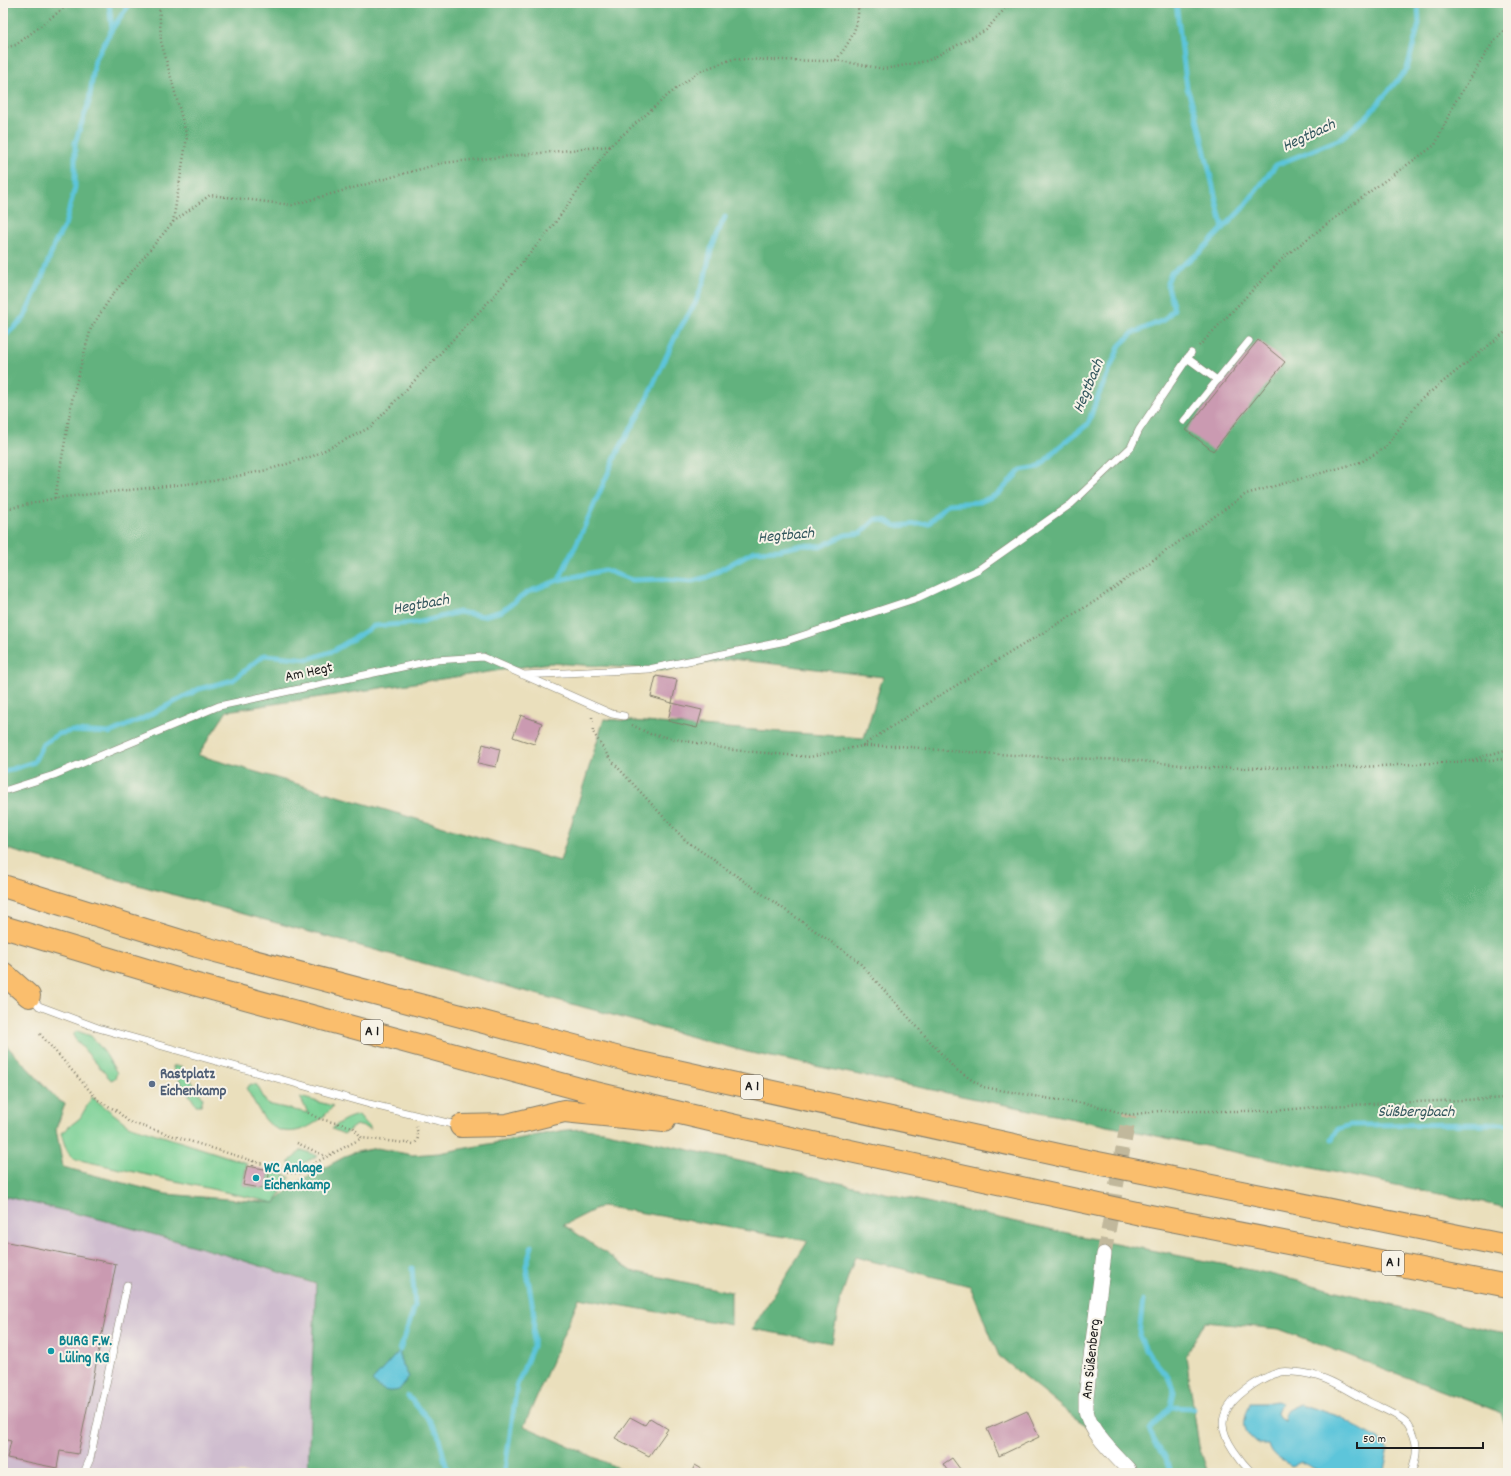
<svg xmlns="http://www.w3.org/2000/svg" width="1511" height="1476" font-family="Dekko,sans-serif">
	<rect width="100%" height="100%" fill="#f7f3e8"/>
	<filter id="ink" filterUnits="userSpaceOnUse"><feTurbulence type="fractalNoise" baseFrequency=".025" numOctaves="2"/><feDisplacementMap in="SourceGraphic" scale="8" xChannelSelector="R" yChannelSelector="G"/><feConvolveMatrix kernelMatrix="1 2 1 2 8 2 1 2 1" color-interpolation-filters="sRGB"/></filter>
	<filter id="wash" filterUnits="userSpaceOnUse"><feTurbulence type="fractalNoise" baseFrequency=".012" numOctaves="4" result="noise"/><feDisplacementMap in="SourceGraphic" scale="16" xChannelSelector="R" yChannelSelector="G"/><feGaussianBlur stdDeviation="0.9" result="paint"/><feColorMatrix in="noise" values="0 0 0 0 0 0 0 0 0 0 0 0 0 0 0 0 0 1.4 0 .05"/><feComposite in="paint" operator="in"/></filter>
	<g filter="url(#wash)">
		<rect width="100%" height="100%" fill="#eadfbc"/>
		<path fill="#cfbdcf" d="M3 1196 103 1220 226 1255 317 1285 311 1388 308 1473H3Z"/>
		<path fill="#79d094" stroke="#4a7658" d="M77 1031 91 1036 105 1053 117 1073 115 1078 111 1080 75 1039 73 1035Z
			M173 1066H181L203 1098 201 1105H196L174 1072Z
			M251 1084 257 1085 267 1104 308 1113 300 1097 333 1106C321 1123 292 1141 272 1126 260 1117 254 1100 246 1088Z
			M92 1097 128 1125 247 1163 243 1185 266 1189 270 1170 290 1177 275 1203 75 1159C66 1155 64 1141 61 1133L80 1118Z
			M359 1115 371 1129 356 1125 344 1134 332 1129C339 1122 348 1117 359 1115Z
			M302 1150 318 1156 297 1166 288 1163Z"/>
		<path fill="#62b27e" stroke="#3f674d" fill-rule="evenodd" d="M3 3H1508V1208L747 1052 3 848ZM732 659 883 677 864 738 604 719 560 861 198 755 227 711 549 663 667 670Z
			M3 1042 57 1099 65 1104 56 1129 63 1167 166 1194 275 1203 281 1196 301 1180 352 1153 377 1148 412 1155 439 1153 566 1130 583 1129 603 1131 1090 1238 1266 1273 1489 1330 1508 1333V1436L1501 1413 1279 1329 1205 1322 1186 1356 1199 1446 1208 1473H1143L1103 1436 1075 1418 999 1356 970 1286 855 1257 840 1300 832 1343 752 1329 808 1241 602 1206 564 1225 632 1271 731 1292V1325L579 1298 524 1426 625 1471V1473H308L311 1388 316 1284 226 1255 103 1220 3 1196Z"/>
		<path fill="#5dc5da" stroke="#3c707b" d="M400 1350V1359L409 1377 399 1390C387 1393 381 1390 372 1381Z
			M1276 1401 1281 1403 1277 1412 1279 1417 1286 1422 1284 1416 1288 1410 1301 1404 1341 1417 1380 1440 1389 1449 1383 1473H1323L1301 1462 1292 1466C1281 1460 1272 1457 1269 1445H1259C1240 1429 1243 1424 1250 1403H1265Z"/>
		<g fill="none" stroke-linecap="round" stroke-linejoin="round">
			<path stroke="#5dc5da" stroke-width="5" d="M109 3 112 29
				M1176 3 1187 88 1196 114 1223 229
				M3 338 24 318 43 275 55 243 65 225 75 187V143L89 102 95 60 112 29 130 3
				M559 580 568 560 576 545 618 451 643 407 677 333 695 304 704 281 712 245 725 217
				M3 772 34 762 43 744 58 734 72 731 109 733 142 719 199 689 233 680 264 655 309 659 333 651 374 626 417 623 459 612 483 616 502 611 528 592 559 580 605 570 632 580 665 579 692 581 708 577 754 551 779 550 802 545 822 546 845 535 861 533 876 519 887 521 896 526 929 523 948 504 980 502 998 494 1021 470 1039 467 1059 447 1088 424 1096 401 1120 345 1133 333 1164 320 1174 309 1167 283 1171 273 1199 253 1242 209 1276 165 1340 139 1367 116 1407 69 1419 24 1418 3
				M1332 1140 1338 1129 1350 1125 1508 1124
				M1143 1300 1139 1335 1146 1350 1168 1377 1174 1392 1171 1407 1149 1430 1154 1440 1166 1458 1170 1473
				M400 1350 415 1306 412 1268
				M408 1396 430 1421 438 1434 448 1473
				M1171 1407 1193 1408
				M505 1470 517 1385 533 1346 534 1315 526 1266 532 1246"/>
		</g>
		<g id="blocks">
			<path fill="#ca9ab1" d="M1258 340 1285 362 1213 451 1186 430Z
				M656 676 677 680 672 703 651 697Z
				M672 703 702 710 697 728 668 721Z
				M521 715 542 723 534 744 513 737Z
				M483 744 500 749 496 767 478 763Z
				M247 1166 270 1170 266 1189 243 1185Z
				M3 1241 116 1264 78 1454 60 1451 57 1468 7 1458 11 1441 3 1439Z
				M1027 1411 1039 1437 999 1456 987 1429Z
				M630 1417 645 1425 650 1418 668 1429 649 1456 615 1438Z
				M952 1458 963 1473H949L943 1464Z
				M695 1465 709 1473H691Z"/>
		</g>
	</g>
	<g filter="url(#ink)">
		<use href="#blocks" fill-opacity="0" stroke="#837e6c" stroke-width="1"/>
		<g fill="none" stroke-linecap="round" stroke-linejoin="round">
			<path stroke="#c1b89c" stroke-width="15" stroke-dasharray="15 8" stroke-linecap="butt" d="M1104 1254 1129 1115"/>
			<defs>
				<path id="service" d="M1187 358 1217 380
					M1184 421 1249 341
					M523 675 649 669 786 641 917 598 979 569 1071 504 1131 447 1139 430 1191 353
					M3 790H7L54 775 219 706 435 660 483 657 612 714 624 716
					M31 997 39 1006 98 1028 369 1104 460 1126
					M84 1473 90 1459 127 1285
					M1252 1473C1241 1462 1223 1439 1223 1424 1223 1400 1261 1377 1281 1372 1285 1371 1290 1372 1293 1372 1327 1374 1343 1389 1371 1403 1381 1408 1402 1416 1408 1424 1419 1441 1418 1455 1411 1473"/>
				<path id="minor" d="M1104 1254 1086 1397C1086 1402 1086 1406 1086 1410 1089 1431 1114 1454 1128 1469V1473"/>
				<path id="motorway" d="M3 886 197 946 627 1060 1068 1157 1508 1246
					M3 927 190 983 591 1092 744 1128 1150 1216 1508 1286
					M3 973 29 996
					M461 1126 507 1125 564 1111 664 1121"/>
			</defs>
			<use href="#service" stroke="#837e6c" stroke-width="8"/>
			<use href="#minor" stroke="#837e6c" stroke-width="16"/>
			<use href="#motorway" stroke="#837e6c" stroke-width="24"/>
			<path stroke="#837e6c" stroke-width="2.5" stroke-dasharray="1 3" stroke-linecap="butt" d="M3 48 16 45 70 3
				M836 60C850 42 860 26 858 3
				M173 222 210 195 292 205 442 163 610 146
				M1199 346 1285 256 1376 187 1435 145 1454 104 1492 44 1508 26
				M55 498 73 395 91 328 113 294 173 222 187 137 161 41 159 3
				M3 510 55 498 213 481 267 470 313 456 371 427 492 298 549 231 610 146 668 95 700 71 733 59 825 61 836 60 884 69 927 61 986 30 1010 3
				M592 717 593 732 610 759 685 840 857 960 955 1069 983 1087 1051 1099 1089 1104 1129 1115 1159 1111H1273L1326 1106 1508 1098
				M632 725 650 734 733 750 810 757 862 746 942 694 1097 600 1246 494 1361 462 1385 448 1419 401 1508 330
				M862 746H900L949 751 1063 758 1132 760 1209 768 1362 767 1508 759
				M1472 760 1508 749
				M40 1034 98 1100 117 1111 129 1122 253 1161V1167
				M308 1113 320 1119 353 1127 362 1138 414 1144C420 1139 418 1133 416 1127
				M297 1143 325 1156
				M253 1161 291 1173H300L311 1165 362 1138"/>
			<use href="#service" stroke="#fff" stroke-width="7"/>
			<use href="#minor" stroke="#fff" stroke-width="15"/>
			<use href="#motorway" stroke="#fabe6d" stroke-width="22"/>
		</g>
	</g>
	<circle fill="#5c6f8a" stroke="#f7f3e8" stroke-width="1.5" cx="152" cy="1084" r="4"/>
	<g fill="#0f9aa8" stroke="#f7f3e8" stroke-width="1.5">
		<circle cx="256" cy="1178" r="4"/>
		<circle cx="51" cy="1351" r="4"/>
	</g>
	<g text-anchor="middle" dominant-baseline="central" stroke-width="4" stroke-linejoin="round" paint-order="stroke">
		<g fill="#f7f3e8" stroke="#5e5c59" stroke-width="1">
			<rect x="361" y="1020" width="22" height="24" rx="3"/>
			<rect x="741" y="1075" width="22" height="24" rx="3"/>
			<rect x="1382" y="1251" width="22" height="24" rx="3"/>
		</g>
		<g font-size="14" font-weight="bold" fill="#1c1c1c">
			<text x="372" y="1032">A 1</text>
			<text x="752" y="1087">A 1</text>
			<text x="1393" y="1263">A 1</text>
		</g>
		<g font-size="15" fill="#1c1c1c" stroke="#f7f3e8">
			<text transform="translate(309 673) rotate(-12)">Am Hegt</text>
			<text transform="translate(1092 1359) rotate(-84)">Am Süßenberg</text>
		</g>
		<g font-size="15" font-weight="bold" fill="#4e5e75" stroke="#f7f3e8" text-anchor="start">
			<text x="160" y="1075">Rastplatz<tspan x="160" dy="17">Eichenkamp</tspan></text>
		</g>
		<g font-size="15" font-weight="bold" fill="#0d838f" stroke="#f7f3e8" text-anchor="start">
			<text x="264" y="1169">WC Anlage<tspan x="264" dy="17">Eichenkamp</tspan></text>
			<text x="59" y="1342">BURG F.W.<tspan x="59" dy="17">Lüling KG</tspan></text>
		</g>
		<g font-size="16" font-style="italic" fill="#33575e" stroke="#f7f3e8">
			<text transform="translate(1309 136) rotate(-25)">Hegtbach</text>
			<text transform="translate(1089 386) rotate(-67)">Hegtbach</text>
			<text transform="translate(786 536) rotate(-5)">Hegtbach</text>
			<text transform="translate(421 605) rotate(-10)">Hegtbach</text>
			<text x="1416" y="1112">Süßbergbach</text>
		</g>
	</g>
	<rect width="1511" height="1476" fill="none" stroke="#f7f3e8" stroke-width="16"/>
	<path d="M1357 1442v6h126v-6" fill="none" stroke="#1c1c1c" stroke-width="2"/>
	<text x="1363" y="1442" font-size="12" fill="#1c1c1c" stroke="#f7f3e8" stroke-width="3" paint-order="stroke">50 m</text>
</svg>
